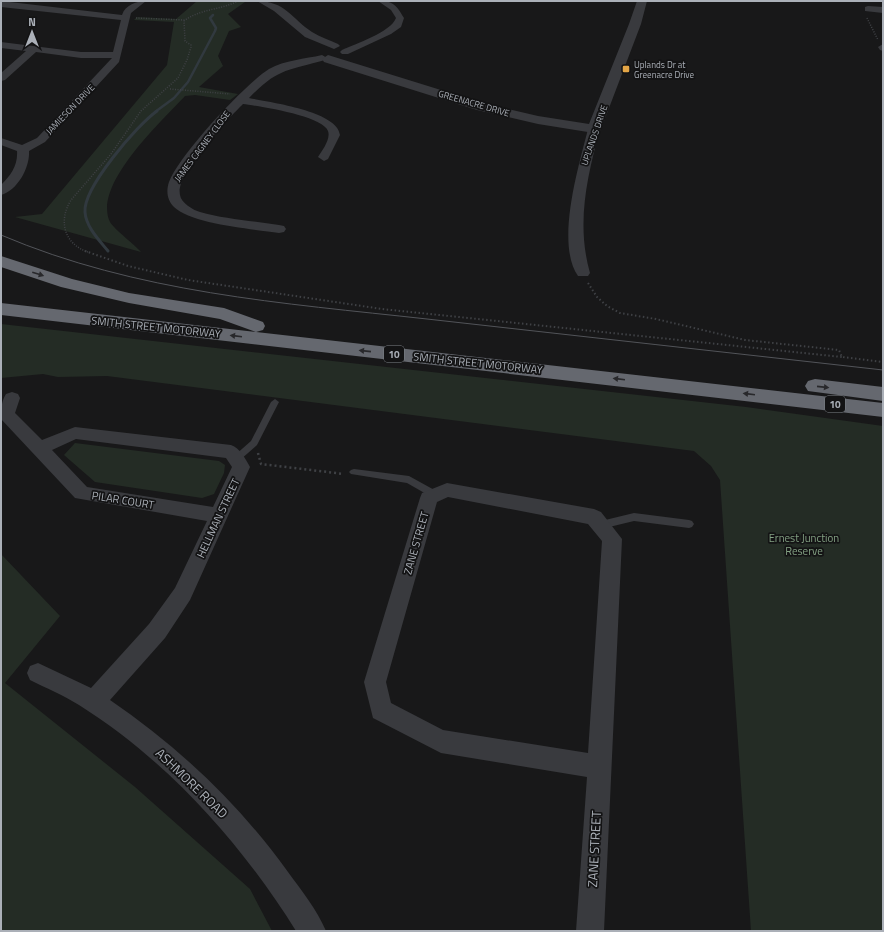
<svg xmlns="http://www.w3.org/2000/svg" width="884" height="932" font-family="'Titillium Web',sans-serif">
	<rect width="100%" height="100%" fill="#181819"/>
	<path fill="#242c25" d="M197 1 245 2 228 14 241 27 229 31 218 56 223 66 199 87 238 94 230 100 195 95 185 96C162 121 92 185 110 222 114 229 135 245 141 252L15 217 42 214 167 65 174 22 134 20 137 17 176 19Z
		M1 324 746 407 883 426V931H751L720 480 711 466 694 451 107 376 58 377 43 374 1 378Z
		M75 443 219 461 225 465 224 473 214 494 202 498 95 482 64 455Z
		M1 554 60 616 5 683 135 787 250 889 272 931H1Z"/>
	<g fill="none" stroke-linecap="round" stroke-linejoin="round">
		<path stroke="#31393f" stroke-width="2.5" d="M155 112 174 98 188 82 215 31 216 28 210 18 213 15"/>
		<path stroke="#31393f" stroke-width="3" d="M108 251C99 240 86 227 85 212 83 188 137 125 157 111"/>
		<path stroke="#3f4145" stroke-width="1.5" stroke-dasharray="1 1.5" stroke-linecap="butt" d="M136 18 185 20
			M867 18 878 40
			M170 89 230 94
			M88 252C64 244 58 221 71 200L111 154 141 111 178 78 187 60 191 47V45L185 41 184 21C199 9 221 10 238 1"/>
		<path stroke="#3f4145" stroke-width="2" stroke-dasharray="1.5 2.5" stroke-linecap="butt" d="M85 251 128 266 188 280 382 309 842 357
			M588 283 597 297 607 306 620 313 656 319 745 340 839 350 842 357 883 362"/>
		<path stroke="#3f4145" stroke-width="2.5" stroke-dasharray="2 3" stroke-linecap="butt" d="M258 453 261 464 344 474"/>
		<path fill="#393a3e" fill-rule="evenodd" d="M275 399 279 402 257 445 240 460H234L233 458 234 456 251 441 271 402Z
			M354 469 409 476 438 492 440 495 438 498 435 499 407 483 351 474 349 472 351 470Z
			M634 513 689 520 692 521 694 524 692 527 689 528 634 521 601 529 598 528 596 525 598 522 601 521Z"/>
		<path fill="#393a3e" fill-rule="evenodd" d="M1 1 122 15C125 5 137 1 146 1L131 13 119 62 45 142 29 151C30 167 18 190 1 195V185C11 175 18 165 17 151L1 145V138L22 145 37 138 112 58H81L36 52 5 80 1 81V73L26 51 1 48V42L81 52H113L121 20 1 7Z
			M378 1C394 1 396 5 404 18L401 27 391 34 348 54H342L340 52 342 50C355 44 391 32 396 18L391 10Z
			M868 6 883 7V13L865 11V7Z
			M883 44V51L880 50 878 47Z
			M322 55 327 58 325 60C287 71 278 68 249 98 268 102 338 111 340 135L328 159 324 161 318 157C322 151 331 139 328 131 323 116 259 106 243 104 228 119 175 173 180 195 181 203 193 210 200 212 224 219 254 221 279 225L284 226 286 229 284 232 279 233C253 229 191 224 174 207 167 200 166 191 169 182 179 155 245 84 269 69 285 60 305 59 322 55Z
			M594 126 600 129C587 177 576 224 590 273L588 276H578C555 243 579 165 588 129Z
			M12 392 18 394 20 398 15 413 42 440 75 427 231 445C240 448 245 458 250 467L190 600 165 638 110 700C179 747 239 804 288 872 302 891 317 910 326 931H296C241 843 168 761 79 705 63 695 46 688 30 680L27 673 30 666 38 663 91 688 149 624 175 588 207 521 75 498 1 419C1 410 1 402 6 394ZM76 439 226 458 232 467 213 507 87 487 52 450Z
			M447 483 594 509 601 512 622 539 604 931H576L587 777 441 753 373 718 364 682 420 498 422 493ZM448 497 588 524 602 541 588 753 443 730 391 703 386 682 437 502Z"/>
		<path fill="#393a3e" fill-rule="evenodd" d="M257 1C285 1 291 18 312 32 320 37 330 40 338 44L340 46 334 49 305 37 274 11Z
			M637 1H647L641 24 601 129 599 132 594 133 538 124 477 110 324 62 322 59 328 55 486 104 538 116 589 124 629 24Z"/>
		<path fill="#65686f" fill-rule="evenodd" d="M1 256 72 279 129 293 224 308 263 322 265 326 263 330 256 332 220 319 129 303 61 287 1 267Z
			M1 303 883 403V417L1 315Z
			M815 379 883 387V401L808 391 805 386 808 381Z"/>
		<path stroke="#525459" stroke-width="1" d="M1 235C137 293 282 303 427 319 579 336 731 353 883 370"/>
	</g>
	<defs><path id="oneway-solid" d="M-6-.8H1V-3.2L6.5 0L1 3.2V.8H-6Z"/></defs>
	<g fill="#28282b">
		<use href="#oneway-solid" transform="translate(38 274) rotate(17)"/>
		<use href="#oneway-solid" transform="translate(236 336) rotate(-173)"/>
		<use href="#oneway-solid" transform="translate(365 351) rotate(-174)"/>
		<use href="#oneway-solid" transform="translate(619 379) rotate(-173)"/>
		<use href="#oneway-solid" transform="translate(823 387) rotate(6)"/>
		<use href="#oneway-solid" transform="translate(749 394) rotate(-173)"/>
	</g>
	<rect fill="#e3a546" stroke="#131314" stroke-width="1.5" x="622" y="65" width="8" height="8" rx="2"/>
	<g text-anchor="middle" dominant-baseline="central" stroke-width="3.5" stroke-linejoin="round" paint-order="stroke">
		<g font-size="9" fill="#abb0b8" stroke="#131314" text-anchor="start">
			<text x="634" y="64">Uplands Dr at<tspan x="634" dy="10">Greenacre Drive</tspan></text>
		</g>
		<g font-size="9" fill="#abb0b8" stroke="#131314">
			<text transform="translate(474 103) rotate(16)">GREENACRE DRIVE</text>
			<text transform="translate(70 109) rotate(-46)">JAMIESON DRIVE</text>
			<text transform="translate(594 135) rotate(-71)">UPLANDS DRIVE</text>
			<text transform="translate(202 146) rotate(-53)">JAMES CAGNEY CLOSE</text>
		</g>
		<g fill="#131314" stroke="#7d8187" stroke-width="1">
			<rect x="384" y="346" width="20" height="16" rx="3"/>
			<rect x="825" y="396" width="20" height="16" rx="3"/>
		</g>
		<g font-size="10" font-weight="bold" fill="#abb0b8">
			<text x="394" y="354">10</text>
			<text x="835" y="404">10</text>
		</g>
		<g font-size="11" fill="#abb0b8" stroke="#131314">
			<text transform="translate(156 327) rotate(6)">SMITH STREET MOTORWAY</text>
			<text transform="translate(478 363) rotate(6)">SMITH STREET MOTORWAY</text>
			<text transform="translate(123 500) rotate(9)">PILAR COURT</text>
			<text transform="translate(218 518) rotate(-65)">HELLMAN STREET</text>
			<text transform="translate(416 543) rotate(-74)">ZANE STREET</text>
		</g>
		<g font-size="11" fill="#84a284" stroke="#131314">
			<text x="804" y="538">Ernest Junction<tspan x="804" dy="13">Reserve</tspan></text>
		</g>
		<g font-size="13" fill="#abb0b8" stroke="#131314">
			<text transform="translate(192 783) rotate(44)">ASHMORE ROAD</text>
			<text transform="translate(594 849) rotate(-87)">ZANE STREET</text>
		</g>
	</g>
	<rect width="884" height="932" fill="none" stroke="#abb0b8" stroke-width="4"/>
	<g transform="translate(32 32)" stroke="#131314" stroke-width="3" paint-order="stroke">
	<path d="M0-3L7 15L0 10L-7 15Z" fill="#abb0b8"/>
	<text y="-6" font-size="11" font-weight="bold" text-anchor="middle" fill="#abb0b8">N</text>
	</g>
</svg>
